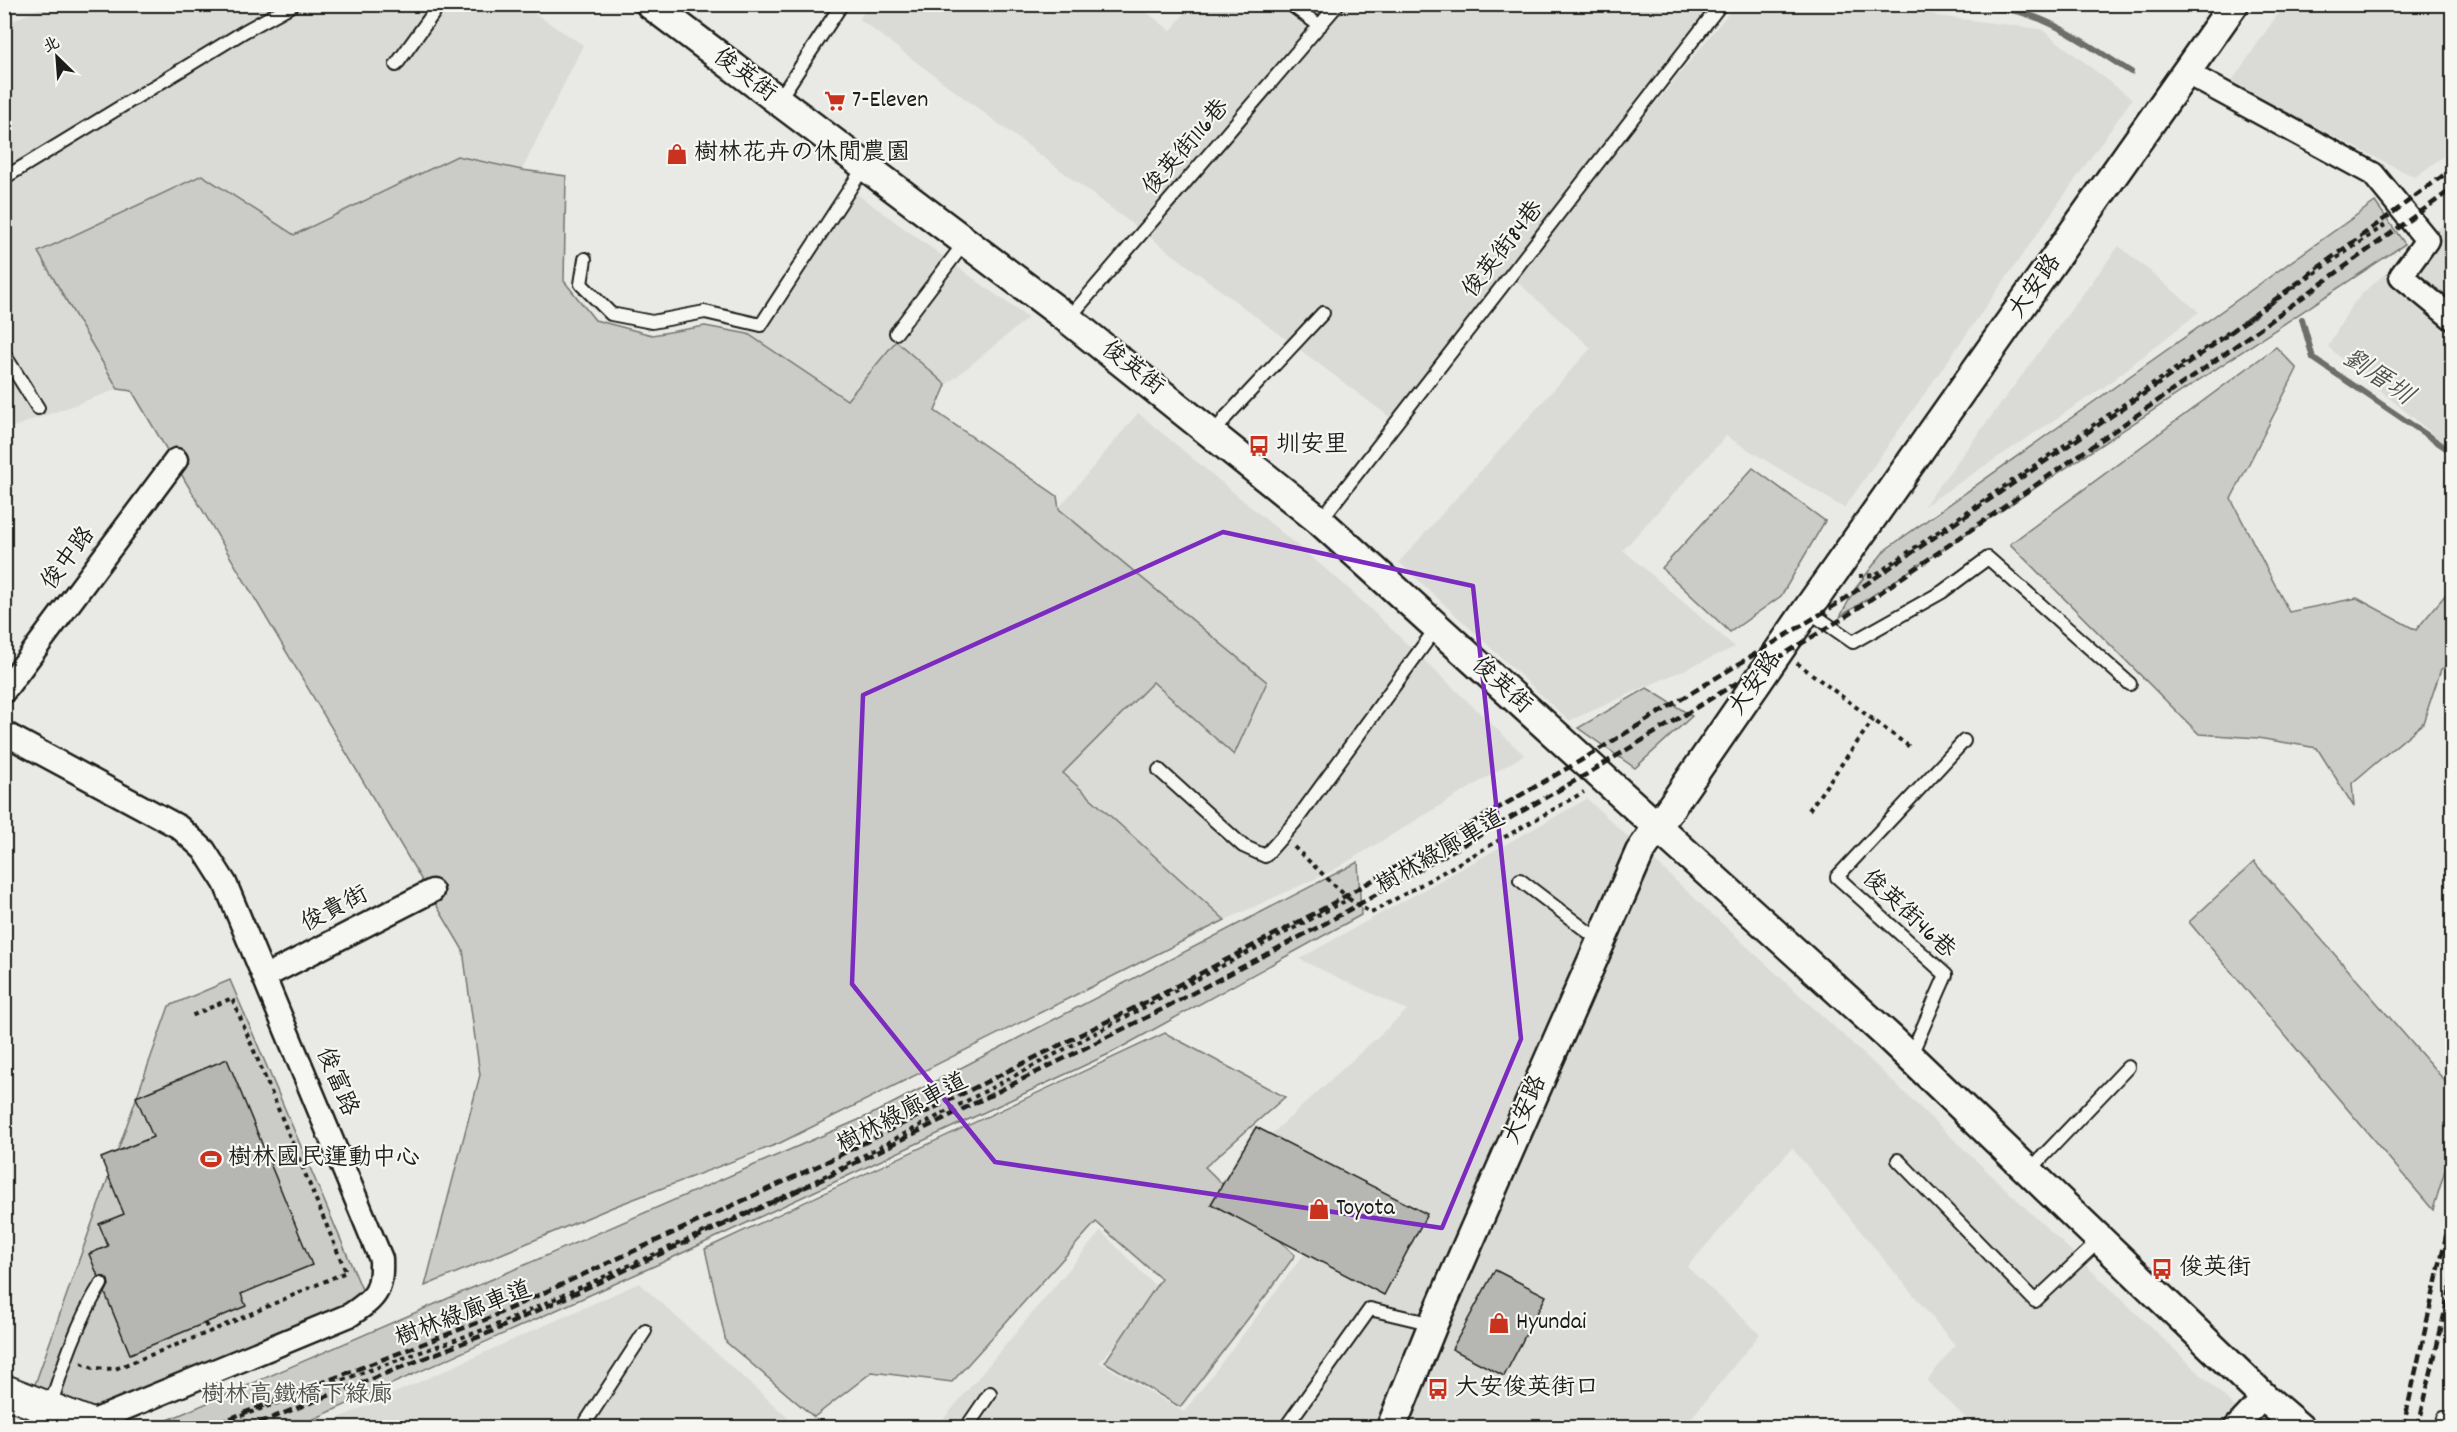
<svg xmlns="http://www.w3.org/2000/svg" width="2457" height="1432" font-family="Dekko,'LXGW WenKai TC','Klee One',sans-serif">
	<rect width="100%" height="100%" fill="#e9e9e5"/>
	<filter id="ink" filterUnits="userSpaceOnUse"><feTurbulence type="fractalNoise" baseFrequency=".0167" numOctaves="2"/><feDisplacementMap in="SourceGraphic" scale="12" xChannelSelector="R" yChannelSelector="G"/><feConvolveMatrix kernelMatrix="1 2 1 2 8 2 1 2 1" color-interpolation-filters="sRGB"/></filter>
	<g filter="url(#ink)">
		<path fill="#dadad6" d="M51 4H520L583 45 522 170 457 156 294 235 202 175 38 252 118 389 5 430V24Z
			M1136 4 1171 31 1191 4 1714 5 1391 418 859 19 869 5Z
			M1735 5H1918L1937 16 2041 29 2132 99 1844 508 1726 436 1623 550 1735 647 1569 721 1399 562 1591 348 1514 279Z
			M2284 5H2452V150L2415 177 2230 84Z
			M854 192 1028 318 946 385 896 341 847 400 748 334Z
			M2452 218V450L2328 347 2351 306 2367 289Z
			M2119 246 2199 312 2104 387 1924 506Z
			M1138 413 1347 587 1524 755 1332 871 1225 920 1063 773 1153 682 1058 509Z
			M1587 799 1869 1059 2256 1427H2124L2116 1418 2105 1427H1975L1927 1381 1955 1345 1792 1148 1687 1267 1760 1334 1684 1427 936 1428 1101 1231 1162 1293 1099 1362 1184 1412 1305 1253 1214 1187 1407 1010 1299 959Z
			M639 1283 798 1427 317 1428Z"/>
		<path fill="#cbcbc7" stroke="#747472" stroke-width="1.5" d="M457 156 522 170 566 176 564 281 595 320 652 335 705 326 748 334 847 400 896 341 946 385 935 411 1057 496 1059 509 1267 682 1234 755 1153 682 1063 773 1225 920 780 1143 613 1207 425 1286 480 1075 463 950 132 391 118 389 38 252 202 175 294 235Z
			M2375 202 2405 244 1840 617 1855 589 1885 550Z
			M2276 347 2297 369 2231 499 2289 612 2357 598 2416 630 2452 587V664L2441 669 2423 723 2352 783 2354 807 2317 748 2258 738 2199 734 2010 544Z
			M1753 468 1825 521 1781 596 1730 632 1662 568Z
			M1647 688 1692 716 1635 768 1578 728Z
			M1358 862 1361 915 1111 1053 661 1263 296 1427H152L872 1114Z
			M2254 862 2452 1089V1147L2433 1210 2189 922Z
			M230 980 372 1313 110 1419 34 1387 169 1006Z
			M1165 1033 1285 1097 1205 1167 1295 1255 1270 1290 1180 1407 1105 1362 1161 1279 1096 1222 952 1382 872 1372 814 1417 726 1342 705 1249Z"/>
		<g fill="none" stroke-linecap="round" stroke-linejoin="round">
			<path stroke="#6d6d6c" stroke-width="6" d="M1904 4C1933 13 1965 5 1995 8 2045 11 2090 47 2131 72
				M2302 319 2313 358 2452 452
				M2446 1051 2452 1027"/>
		</g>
		<path fill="#b6b6b3" stroke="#1c1c1c" stroke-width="1.5" d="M227 1059 312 1265 241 1294 246 1306 130 1354 105 1293 109 1285 108 1280 105 1277 98 1276 89 1254 108 1246 99 1224 124 1214 101 1158 153 1137 136 1097Z
			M1256 1127 1427 1214 1384 1295 1211 1204Z
			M1495 1270 1546 1296 1504 1376 1452 1349Z"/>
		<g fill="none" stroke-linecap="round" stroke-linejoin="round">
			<defs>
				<path id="service" d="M1290 4 1320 26
					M396 65 440 4
					M778 101 842 4
					M4 178 245 31 294 4
					M585 259 581 284 611 314 652 322 705 312 761 325 864 167
					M1068 319 1338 4
					M896 333 965 242
					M4 354 38 408
					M1214 434 1226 417 1323 313
					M1320 521 1721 4
					M1807 610 1853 642 1942 592 1988 558 2130 684
					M1159 770 1243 846 1265 856 1295 822 1437 627
					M1520 880 1600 941
					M1910 1057 1946 975 1837 877 1964 741
					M1898 1160 2035 1301 2100 1240
					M2029 1171 2128 1067
					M50 1407C63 1365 78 1321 101 1284
					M582 1428 645 1331
					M966 1428 990 1393
					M1285 1428 1370 1309 1433 1324
					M2442 1428 2444 1418"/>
				<path id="minor" d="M2187 73 2373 174 2427 240 2401 276 2452 318
					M4 691 176 460
					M4 733 179 827 204 850 225 883 381 1259C382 1291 377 1297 350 1315L89 1423
					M264 977 432 891
					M2235 1428 2264 1397"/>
				<path id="tertiary" d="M650 4 1068 319 1320 521 1889 1037 2264 1397 2300 1428
					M1391 1428 1433 1324 1640 852 1807 610 2234 4"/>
				<path id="secondary" d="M4 1391 99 1428"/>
			</defs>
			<use href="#service" stroke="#1c1c1c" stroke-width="16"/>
			<use href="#minor" stroke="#1c1c1c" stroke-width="27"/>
			<use href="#tertiary" stroke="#1c1c1c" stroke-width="33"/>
			<use href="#secondary" stroke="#1c1c1c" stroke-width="36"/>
			<path stroke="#1c1c1c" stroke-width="4" stroke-dasharray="4.5 4.5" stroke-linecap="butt" d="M1859 576 1875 575 2388 223
				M1797 663 1911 748
				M1809 810 1873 720
				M1294 847 1349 899
				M205 1323 209 1332
				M81 1363 93 1368 115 1369 209 1332 346 1272 232 998 189 1017
				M207 1428 494 1326 800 1189 1349 899 1371 913 1584 792"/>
			<use href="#service" stroke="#f6f6f2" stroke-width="12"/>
			<use href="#minor" stroke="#f6f6f2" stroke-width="22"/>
			<use href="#tertiary" stroke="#f6f6f2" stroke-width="28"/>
			<use href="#secondary" stroke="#f6f6f2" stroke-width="32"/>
			<path stroke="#1c1c1c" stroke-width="4.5" stroke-dasharray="9 4.5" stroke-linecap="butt" d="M205 1428 487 1319 820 1165 1146 1002 1319 911 1580 761 1837 604 2193 360 2452 169
				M246 1428 491 1332 825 1178 1151 1015 1326 923 1587 774 1845 617 2202 370 2452 189
				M2403 1428 2452 1210
				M2418 1428 2452 1281"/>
		</g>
	</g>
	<path fill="none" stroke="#7b2cbf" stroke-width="4.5" stroke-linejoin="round" d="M1223 532 1473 586 1521 1039 1442 1228 995 1162 852 984 863 695Z"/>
	<defs>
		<symbol id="supermarket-bare" viewBox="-9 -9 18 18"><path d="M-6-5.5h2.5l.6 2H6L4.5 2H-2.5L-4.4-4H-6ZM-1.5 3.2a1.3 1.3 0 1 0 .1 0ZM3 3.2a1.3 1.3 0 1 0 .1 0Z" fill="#c8321e" stroke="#f6f6f2" stroke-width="2.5" paint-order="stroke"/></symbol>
		<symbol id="shop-bare" viewBox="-9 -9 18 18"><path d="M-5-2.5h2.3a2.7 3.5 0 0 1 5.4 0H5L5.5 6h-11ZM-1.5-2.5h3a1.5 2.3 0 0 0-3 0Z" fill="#c8321e" stroke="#f6f6f2" stroke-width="2.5" paint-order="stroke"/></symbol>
		<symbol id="bus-bare" viewBox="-9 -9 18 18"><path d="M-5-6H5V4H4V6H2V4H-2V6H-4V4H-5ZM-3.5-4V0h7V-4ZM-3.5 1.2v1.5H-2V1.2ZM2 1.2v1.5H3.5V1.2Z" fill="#c8321e" stroke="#f6f6f2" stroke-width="2.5" paint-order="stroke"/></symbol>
		<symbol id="stadium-bare" viewBox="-9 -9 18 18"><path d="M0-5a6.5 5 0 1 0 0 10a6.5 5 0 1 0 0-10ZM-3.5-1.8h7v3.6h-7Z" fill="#c8321e" stroke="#f6f6f2" stroke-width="2.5" paint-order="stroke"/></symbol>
	</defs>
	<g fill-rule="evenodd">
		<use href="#supermarket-bare" x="820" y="86" width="30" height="30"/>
		<use href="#shop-bare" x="662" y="139" width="30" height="30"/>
		<use href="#bus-bare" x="1244" y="431" width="30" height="30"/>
		<use href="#stadium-bare" x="196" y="1144" width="30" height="30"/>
		<use href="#shop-bare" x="1304" y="1194" width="30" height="30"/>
		<use href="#bus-bare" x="2147" y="1254" width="30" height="30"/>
		<use href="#shop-bare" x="1484" y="1308" width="30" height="30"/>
		<use href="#bus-bare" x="1423" y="1374" width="30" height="30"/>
	</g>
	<g text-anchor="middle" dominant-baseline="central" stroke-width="4.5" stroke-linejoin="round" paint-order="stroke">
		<g font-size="24" fill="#1c1c1c" stroke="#f6f6f2">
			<text transform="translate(744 76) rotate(37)">俊英街</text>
			<text transform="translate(1187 148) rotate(-49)">俊英街116巷</text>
			<text transform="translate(1504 250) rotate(-52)">俊英街84巷</text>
			<text transform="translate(2036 287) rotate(-55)">大安路</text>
			<text transform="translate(1132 369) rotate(38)">俊英街</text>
			<text transform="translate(69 559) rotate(-53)">俊中路</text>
			<text transform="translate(1756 684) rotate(-55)">大安路</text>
			<text transform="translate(1501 686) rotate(42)">俊英街</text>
			<text transform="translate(1441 853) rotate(-30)">樹林綠廊車道</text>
			<text transform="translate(335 910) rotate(-27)">俊貴街</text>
			<text transform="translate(1908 915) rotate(43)">俊英街46巷</text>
			<text transform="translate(336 1082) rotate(67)">俊富路</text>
			<text transform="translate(1526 1110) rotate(-66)">大安路</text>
			<text transform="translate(903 1114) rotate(-28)">樹林綠廊車道</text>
			<text transform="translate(464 1315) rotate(-21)">樹林綠廊車道</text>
		</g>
		<g font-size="24" fill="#1c1c1c" stroke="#f6f6f2" text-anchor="start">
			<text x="852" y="101">7-Eleven</text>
			<text x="694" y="154">樹林花卉の休閒農園</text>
			<text x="1276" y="446">圳安里</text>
			<text x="228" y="1159">樹林國民運動中心</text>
			<text x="1336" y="1209">Toyota</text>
			<text x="2179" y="1269">俊英街</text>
			<text x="1516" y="1323">Hyundai</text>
			<text x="1455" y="1389">大安俊英街口</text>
		</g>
		<g font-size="24" fill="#51514f" stroke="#f6f6f2">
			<text x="297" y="1396">樹林高鐵橋下綠廊</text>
		</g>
		<g font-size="26" font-style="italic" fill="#525251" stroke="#f6f6f2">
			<text transform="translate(2377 378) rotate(34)">劉厝圳</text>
		</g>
	</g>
	<rect width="2457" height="1432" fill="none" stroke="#f6f6f2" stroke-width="24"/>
	<rect x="12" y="12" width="2433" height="1408" fill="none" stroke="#1c1c1c" stroke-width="2" filter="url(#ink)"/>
	<g transform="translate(57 57) rotate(335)" stroke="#f6f6f2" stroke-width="4.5" paint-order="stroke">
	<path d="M0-4.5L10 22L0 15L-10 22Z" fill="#1c1c1c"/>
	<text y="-9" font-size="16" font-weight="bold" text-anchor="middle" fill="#1c1c1c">北</text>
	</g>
</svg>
